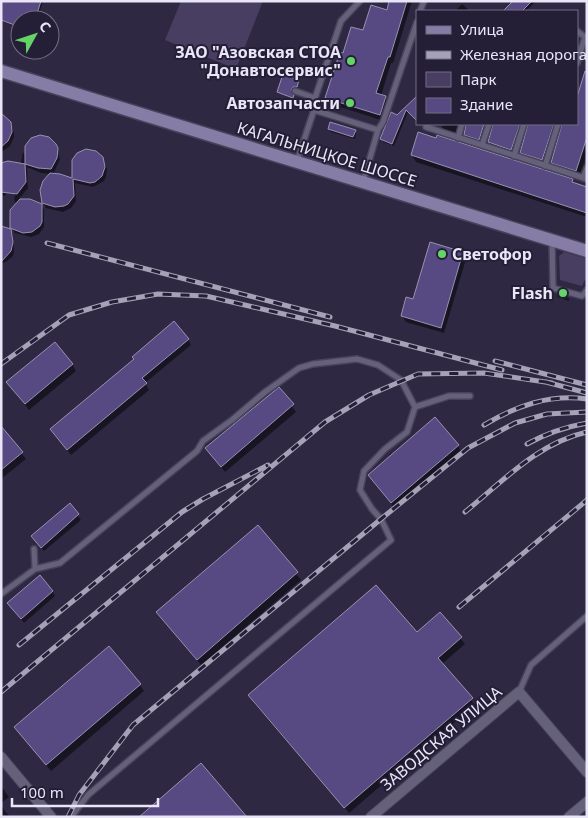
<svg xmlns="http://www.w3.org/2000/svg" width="588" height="818" font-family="'Noto Sans',sans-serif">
	<rect width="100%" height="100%" fill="#2e2842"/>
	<path fill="#473e61" d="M181 1H263L236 69 165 40Z
		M564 252 587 259V276L582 286 560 280 559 256Z"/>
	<path fill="#0007" d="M1 1H43L37 20H20V28L1 21Z
		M391 1H412L393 63H391L381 96 385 97 389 104 384 121 331 104 327 98 343 54 364 32 387 12Z
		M515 1H536L526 11H505Z
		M462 4 470 11H455Z
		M577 38 582 46 577 64Z
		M587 71V154L579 177 556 169 552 162 557 160 569 124H577V101Z
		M417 97V118L415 120 408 112 394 146 383 142 382 139 398 116Z
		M1 116 10 124 14 133V137L10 146 3 151H1Z
		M444 124H558L545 165 524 159 521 152 530 125 523 128 514 155 492 148 489 142 495 125 488 128 482 145 468 140 465 134 467 126 462 127 458 137 446 133 442 127Z
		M329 129 355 131 356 134 355 139 331 132Z
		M437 140 572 180 575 184 587 188V217L416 162 412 155Z
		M55 144 60 159 53 175H60L73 179V161L99 154 107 168 106 177 104 181 93 187 75 183 76 201 71 208 63 212 46 208 43 203 52 174 41 173 27 167 28 188 18 200 29 201 41 205 44 210V227L39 234 31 237 15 233 12 228 17 205 14 200 23 152 26 157Z
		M15 162 17 166 5 196 1 195V165L4 163Z
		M10 230 13 235 14 252 13 256 6 262 1 263V231Z
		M462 253 466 259 444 333 406 322 402 316 414 301Z
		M557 295 569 298V301L557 297Z
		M188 339 191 345 145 383 149 390 71 455 55 435Z
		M72 364 76 371 29 410 8 383Z
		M279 389 296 412 225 472 207 449Z
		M1 428 26 459 1 479Z
		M458 445 461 452 395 509 369 475Z
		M69 505 81 520 44 551 35 541Z
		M258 527 301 580 201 665 157 613Z
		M52 591 55 596 24 623 12 608Z
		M440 614 465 644 442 664 475 705 349 813 253 702 250 696 417 634Z
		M140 685 144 691 51 771 15 728Z
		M1 786 9 797 1 803Z
		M1 806 10 817H1Z"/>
	<path fill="#574981" stroke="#9892b2" d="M1 1H41L35 20H20V27L1 20Z
		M389 1H407L390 57H388L376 93 386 96 380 115 325 98 340 52 343 53 351 27 363 30 371 5 387 10Z
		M513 1H532L522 11H503Z
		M585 71 587 72V137L576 171 551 163 562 124H577V97Z
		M283 74 299 80 297 87H293L291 90 294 95 293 98 277 92Z
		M417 96V121L406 110 392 144 380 139 391 112 397 115Z
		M1 113 11 122 12 132 8 141 1 147Z
		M330 122 356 130 353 137 328 129Z
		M466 124H484L479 140 464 135Z
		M493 124H520L511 150 488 142Z
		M528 124H554L542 160 520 153Z
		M418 132 436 138 437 135 573 179 572 182 587 187V213L411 155Z
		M40 135 49 137 56 144 58 148 57 158 51 169 38 168 25 164V146L31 138Z
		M86 149 96 151 103 157 105 167 102 176 95 182 90 183 73 179 74 196 68 204 64 206 55 207 42 203 40 190 43 181 50 173 60 174 72 178V160L77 153Z
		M8 161 25 164 26 182 17 194 1 192V163Z
		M20 199H30L42 204V222L40 226 32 232 23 233 10 228V210Z
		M1 226 11 229 13 242 11 251 1 262Z
		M430 242 463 252 441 328 401 316 406 297 413 299Z
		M174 321 189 339 142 378 147 383 67 450 50 429 134 359 132 357Z
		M55 342 73 364 25 404 6 382Z
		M279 387 294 404 221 467 205 448Z
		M435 417 459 445 391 503 368 475Z
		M1 426 23 452 1 470Z
		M70 503 79 514 41 548 31 536Z
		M258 525 298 572 197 660 156 612Z
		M40 575 53 591 21 619 7 603Z
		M376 585 417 632 440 612 462 637 438 658 473 698 344 808 248 695Z
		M109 646 141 684 46 765 14 727Z
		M201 763 247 817H139Z"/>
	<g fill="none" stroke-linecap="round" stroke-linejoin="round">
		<defs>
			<path id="service" d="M420 11 424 1
				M577 31 585 37 577 63
				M295 91 315 98
				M314 110 315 98 341 21 360 1
				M428 124 426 127 587 179
				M378 130 383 122 417 22
				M458 138 462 124
				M482 145 489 124
				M514 156 524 124
				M297 161 314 110 378 130 363 182
				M545 166 558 124
				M583 178 587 168
				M552 241 553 288 582 296 587 290
				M34 549 35 569 60 563 197 451 203 441 232 420 265 392 299 368 313 364 357 359 378 365 401 380 415 407 449 396H470
				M1 594 35 569
				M519 692 531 665 587 616
				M71 817 88 795 391 540 381 519 372 509 360 490 364 471 385 449 407 432 415 407"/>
			<path id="minor" d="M1 757 51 817
				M371 817 519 692 587 772
				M569 817 587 802"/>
			<path id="secondary" d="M1 71 587 251"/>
		</defs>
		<use href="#service" stroke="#48435b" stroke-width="8"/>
		<use href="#minor" stroke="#48435b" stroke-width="12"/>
		<use href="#secondary" stroke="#48435b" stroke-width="15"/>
		<use href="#service" stroke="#66617a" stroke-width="5"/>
		<use href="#minor" stroke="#66617a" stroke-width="10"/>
		<use href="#secondary" stroke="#867da6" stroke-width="12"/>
		<defs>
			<path id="rail" d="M47 243 330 317
				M495 361 587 385
				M1 364 69 315 112 302 158 294 206 296 335 326 502 370
				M546 382 587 393
				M484 425C516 406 549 394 587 399
				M527 444C547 433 565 427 587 423
				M465 512C503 481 538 443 587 432
				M459 607 587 500
				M19 645 182 512 203 499 268 465
				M1 692 325 422 369 395 418 374 484 373 552 383
				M68 817 79 795 133 725 381 519 468 448 515 423 547 414 587 412"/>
		</defs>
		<use href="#rail" stroke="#a5a1b6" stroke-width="5"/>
		<use href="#rail" stroke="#241e37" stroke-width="3" stroke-dasharray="9" stroke-linecap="butt"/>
	</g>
	<g fill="#64d468" stroke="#241e37" stroke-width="2">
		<circle cx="351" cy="61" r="5"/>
		<circle cx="350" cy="103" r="5"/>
		<circle cx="442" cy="254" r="5"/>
		<circle cx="563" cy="293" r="5"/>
	</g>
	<g text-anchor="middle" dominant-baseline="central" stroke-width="4" stroke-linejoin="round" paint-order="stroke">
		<g font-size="16" font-weight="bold" fill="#e9e6f8" stroke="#241e37" text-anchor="end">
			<text x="341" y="52">ЗАО "Азовская СТОА<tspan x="341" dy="18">"Донавтосервис"</tspan></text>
			<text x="340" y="103">Автозапчасти</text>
			<text x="452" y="254" text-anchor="start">Светофор</text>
			<text x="553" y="293">Flash</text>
		</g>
		<g font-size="16" fill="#e9e6f8" stroke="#241e37">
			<text transform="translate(327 154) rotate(17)">КАГАЛЬНИЦКОЕ ШОССЕ</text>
			<text transform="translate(441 738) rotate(-40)">ЗАВОДСКАЯ УЛИЦА</text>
		</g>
	</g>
	<rect width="588" height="818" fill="none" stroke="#e9e6f8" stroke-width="5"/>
	<rect x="416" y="10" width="162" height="115" fill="#241e37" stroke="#736e84"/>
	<rect x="426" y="26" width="25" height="8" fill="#867da6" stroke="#736e84"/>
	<text x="460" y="35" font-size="15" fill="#e9e6f8">Улица</text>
	<rect x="426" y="51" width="25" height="8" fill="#a5a1b6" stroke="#736e84"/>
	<text x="460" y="60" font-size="15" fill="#e9e6f8">Железная дорога</text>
	<rect x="426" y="72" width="25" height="15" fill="#473e61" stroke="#736e84"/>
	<text x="460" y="85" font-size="15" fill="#e9e6f8">Парк</text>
	<rect x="426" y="98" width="25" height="15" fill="#574981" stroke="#736e84"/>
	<text x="460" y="110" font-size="15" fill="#e9e6f8">Здание</text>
	<g transform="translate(35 35) rotate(50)"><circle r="24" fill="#241e37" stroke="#736e84"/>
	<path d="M0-4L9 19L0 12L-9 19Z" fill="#64d468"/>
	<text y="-8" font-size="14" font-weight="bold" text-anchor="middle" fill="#e9e6f8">С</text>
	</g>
	<path d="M12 798v8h146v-8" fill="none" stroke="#e9e6f8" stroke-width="2.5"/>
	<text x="20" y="798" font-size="15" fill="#e9e6f8" stroke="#241e37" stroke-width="4" paint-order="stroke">100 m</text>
</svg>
